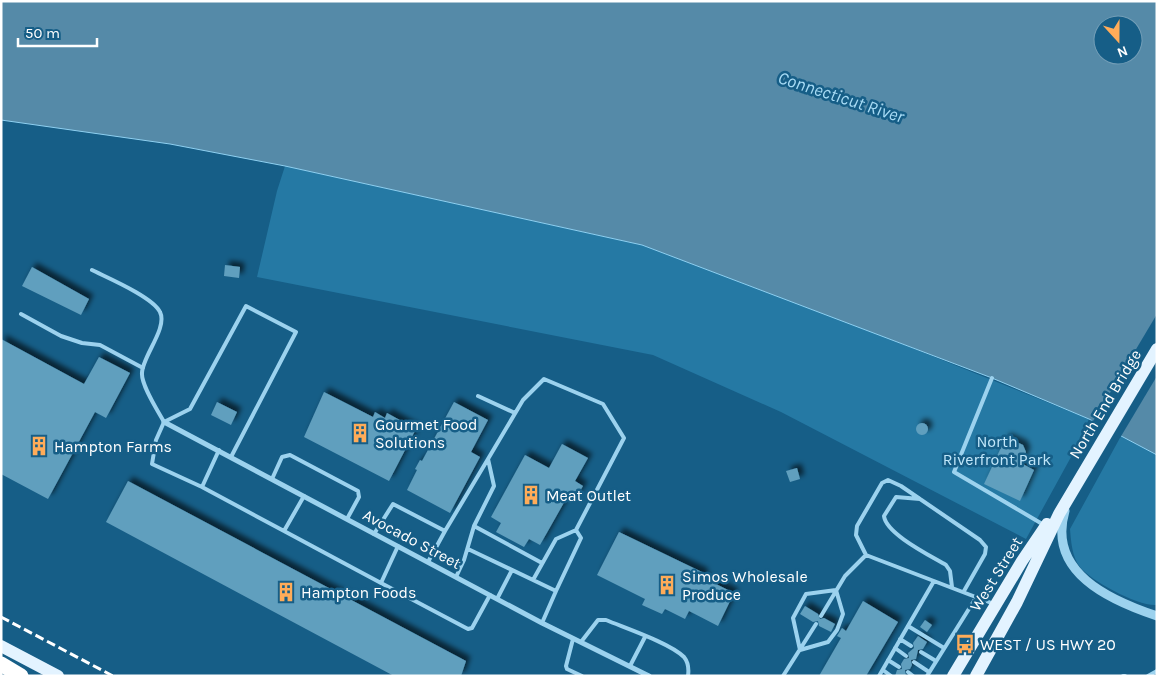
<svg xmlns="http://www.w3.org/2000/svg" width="1158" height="677" font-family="Karla,sans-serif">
	<defs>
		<filter id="shadow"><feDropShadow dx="4.5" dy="-4.5" stdDeviation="2.5" flood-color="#0009"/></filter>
	</defs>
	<rect width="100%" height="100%" fill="#165e87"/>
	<path fill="#2579a4" d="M285 166 642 245 870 331 1089 419 1071 457 1026 539 781 412 653 355 257 277 277 191Z
		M1121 436 1157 455V605C1139 607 1091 581 1080 567 1072 557 1071 541 1070 529Z"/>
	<path fill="#558aa8" stroke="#8ed0f1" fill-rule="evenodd" d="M1 1H1157V455L1089 419 992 378 642 245 285 166 170 144 1 120ZM1103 25H1133V55H1103Z"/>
	<path fill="#165e87" d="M1157 314V376L1120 438 1092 423Z"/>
	<path fill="#619fbe" filter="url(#shadow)" d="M225 265 240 267 239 278 224 276Z
		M32 267 89 299 81 315 22 286Z
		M1 339 84 384 99 357 130 373 106 418 95 412 48 499 1 474Z
		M324 392 373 417 375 412 385 418 387 413 416 429 389 481 304 437Z
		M217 402 237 412 231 425 211 415Z
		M454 402 488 420 471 452 480 457 450 513 407 490 417 470 415 469 420 460 422 461Z
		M916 429a6 6 0 1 1 12 0a6 6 0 1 1-12 0Z
		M1006 437 1023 445 1026 452 1021 463 1034 470 1020 501 984 484Z
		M562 444 588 458 575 481 583 486 577 496 570 492 540 545 529 539 524 547 496 532 501 523 491 517 525 455 549 468Z
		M797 468 800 479 790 482 786 471Z
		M128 481 466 661 461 676H394L106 522Z
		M619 532 704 573 702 577 734 593 718 626 689 611 685 619 665 609 662 614 642 605 645 599 597 575Z
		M863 601 898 622 866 676H819L841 638 837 636 842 628 846 631Z
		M805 606 818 614 820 619 824 618 835 624 831 632 819 626 818 621 813 622 800 614Z
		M925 620 932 625 927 632 920 627Z
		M918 636 927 642 923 649 918 650 916 659 911 660 912 665 910 669 905 670 906 676H895L897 670 902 669 901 664 904 659 909 658 908 653 914 648 913 643Z"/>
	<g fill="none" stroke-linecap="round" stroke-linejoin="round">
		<path stroke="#9cd2ee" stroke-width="4" d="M92 270C108 278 153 297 160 312 168 328 142 357 142 373 141 385 158 411 164 422
			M21 314 61 336 82 343 100 345 143 368
			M992 378 954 472 1044 525
			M478 396 515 413
			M219 450 202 487 152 464 156 440 164 422 190 409 246 306 296 332 231 457
			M272 479 282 457 290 455 358 491 359 497 347 519
			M202 487 284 531
			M304 496 284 531 381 583
			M920 499 896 497 884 516C886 534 931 556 946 565L950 571 952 587
			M474 526 542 563
			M445 531 488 459
			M374 534 393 504 445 531 428 562
			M398 546 381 583 468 629 472 628 490 595
			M468 549 556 591 581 538 576 530
			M456 577 464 560 474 526 494 486 488 459 523 400 544 379 603 404 624 438 576 530 556 539 533 580
			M964 591 985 554 986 547 980 540 901 486 888 480 882 483 857 526 856 535 866 555 994 604
			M497 599 512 570
			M821 616 845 576 866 555
			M542 623 556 591
			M908 626 944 648
			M573 639 566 666 567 669 582 676
			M900 639 911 646
			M581 642 598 620H606C625 628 670 643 684 657 688 662 689 669 688 676
			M895 648 906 656
			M800 650 793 618 806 594 836 590
			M800 650 828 642 837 630 843 614 836 590
			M921 652 936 661
			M888 660 899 667
			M914 662 929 672
			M630 666 645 637
			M883 670 891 676
			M908 672 913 676
			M783 676 816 624
			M879 676 934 581
			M927 676 977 596
			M1123 676H1125
			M1148 676 1157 671"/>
		<path stroke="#9cd2ee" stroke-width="5" d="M164 422 542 623 649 676"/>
		<path stroke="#9cd2ee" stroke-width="9" d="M1065 511C1047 572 1109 600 1157 616"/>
		<path stroke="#e3f3ff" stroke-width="12" d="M1 646 58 676
			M953 676 1022 561 1047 524
			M976 676 1017 602 1059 514 1157 349"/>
		<path stroke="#fff" stroke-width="15" d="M1 664 21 676"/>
		<path stroke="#fff" stroke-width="3" stroke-dasharray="9 4" stroke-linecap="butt" d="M1 617 113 676"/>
	</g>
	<defs>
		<symbol id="building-bare" viewBox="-9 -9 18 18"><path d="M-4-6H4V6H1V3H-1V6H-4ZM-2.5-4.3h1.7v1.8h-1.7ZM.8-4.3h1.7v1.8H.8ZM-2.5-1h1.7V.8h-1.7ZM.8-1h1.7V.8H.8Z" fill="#ffac59" stroke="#165e87" stroke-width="2.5" paint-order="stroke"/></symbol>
		<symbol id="bus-bare" viewBox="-9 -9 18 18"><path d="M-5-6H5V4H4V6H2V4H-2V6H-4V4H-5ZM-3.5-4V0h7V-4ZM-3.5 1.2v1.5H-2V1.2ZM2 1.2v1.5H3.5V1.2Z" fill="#ffac59" stroke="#165e87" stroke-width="2.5" paint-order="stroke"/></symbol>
	</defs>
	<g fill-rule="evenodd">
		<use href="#building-bare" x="346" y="419" width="28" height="28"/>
		<use href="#building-bare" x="25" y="432" width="28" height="28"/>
		<use href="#building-bare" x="517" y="481" width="28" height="28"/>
		<use href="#building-bare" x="653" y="571" width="28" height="28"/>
		<use href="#building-bare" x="272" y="578" width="28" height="28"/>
		<use href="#bus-bare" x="951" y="630" width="28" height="28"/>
	</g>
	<g text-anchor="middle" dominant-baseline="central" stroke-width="5" stroke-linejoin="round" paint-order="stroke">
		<g font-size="16" fill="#fff" stroke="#165e87">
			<text transform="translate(1105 404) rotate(-59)">North End Bridge</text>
			<text transform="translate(412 539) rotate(28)">Avocado Street</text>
			<text transform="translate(996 574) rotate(-58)">West Street</text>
		</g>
		<g font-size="16" fill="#fff" stroke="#165e87" text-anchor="start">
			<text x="375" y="424">Gourmet Food<tspan x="375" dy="18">Solutions</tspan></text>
			<text x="54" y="446">Hampton Farms</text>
			<text x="546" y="495">Meat Outlet</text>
			<text x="682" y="576">Simos Wholesale<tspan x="682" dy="18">Produce</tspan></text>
			<text x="301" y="592">Hampton Foods</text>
			<text x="980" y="644">WEST / US HWY 20</text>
		</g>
		<g font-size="16" fill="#c1e7fa" stroke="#165e87">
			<text x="997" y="441">North<tspan x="997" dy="18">Riverfront Park</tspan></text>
		</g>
		<g font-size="18" font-style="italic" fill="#a7dbf5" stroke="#165e87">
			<text transform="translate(841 97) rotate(18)">Connecticut River</text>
		</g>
	</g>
	<rect width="1158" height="677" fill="none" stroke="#ffffff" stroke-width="5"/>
	<g transform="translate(1118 40) rotate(159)"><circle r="24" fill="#165e87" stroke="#739eb7"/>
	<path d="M0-4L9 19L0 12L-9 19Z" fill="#ffac59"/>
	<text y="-8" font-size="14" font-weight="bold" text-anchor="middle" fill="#ffffff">N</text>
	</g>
	<path d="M18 38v8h79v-8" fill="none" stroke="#ffffff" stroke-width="2.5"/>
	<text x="25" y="38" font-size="15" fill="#ffffff" stroke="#165e87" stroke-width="4" paint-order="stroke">50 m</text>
</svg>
